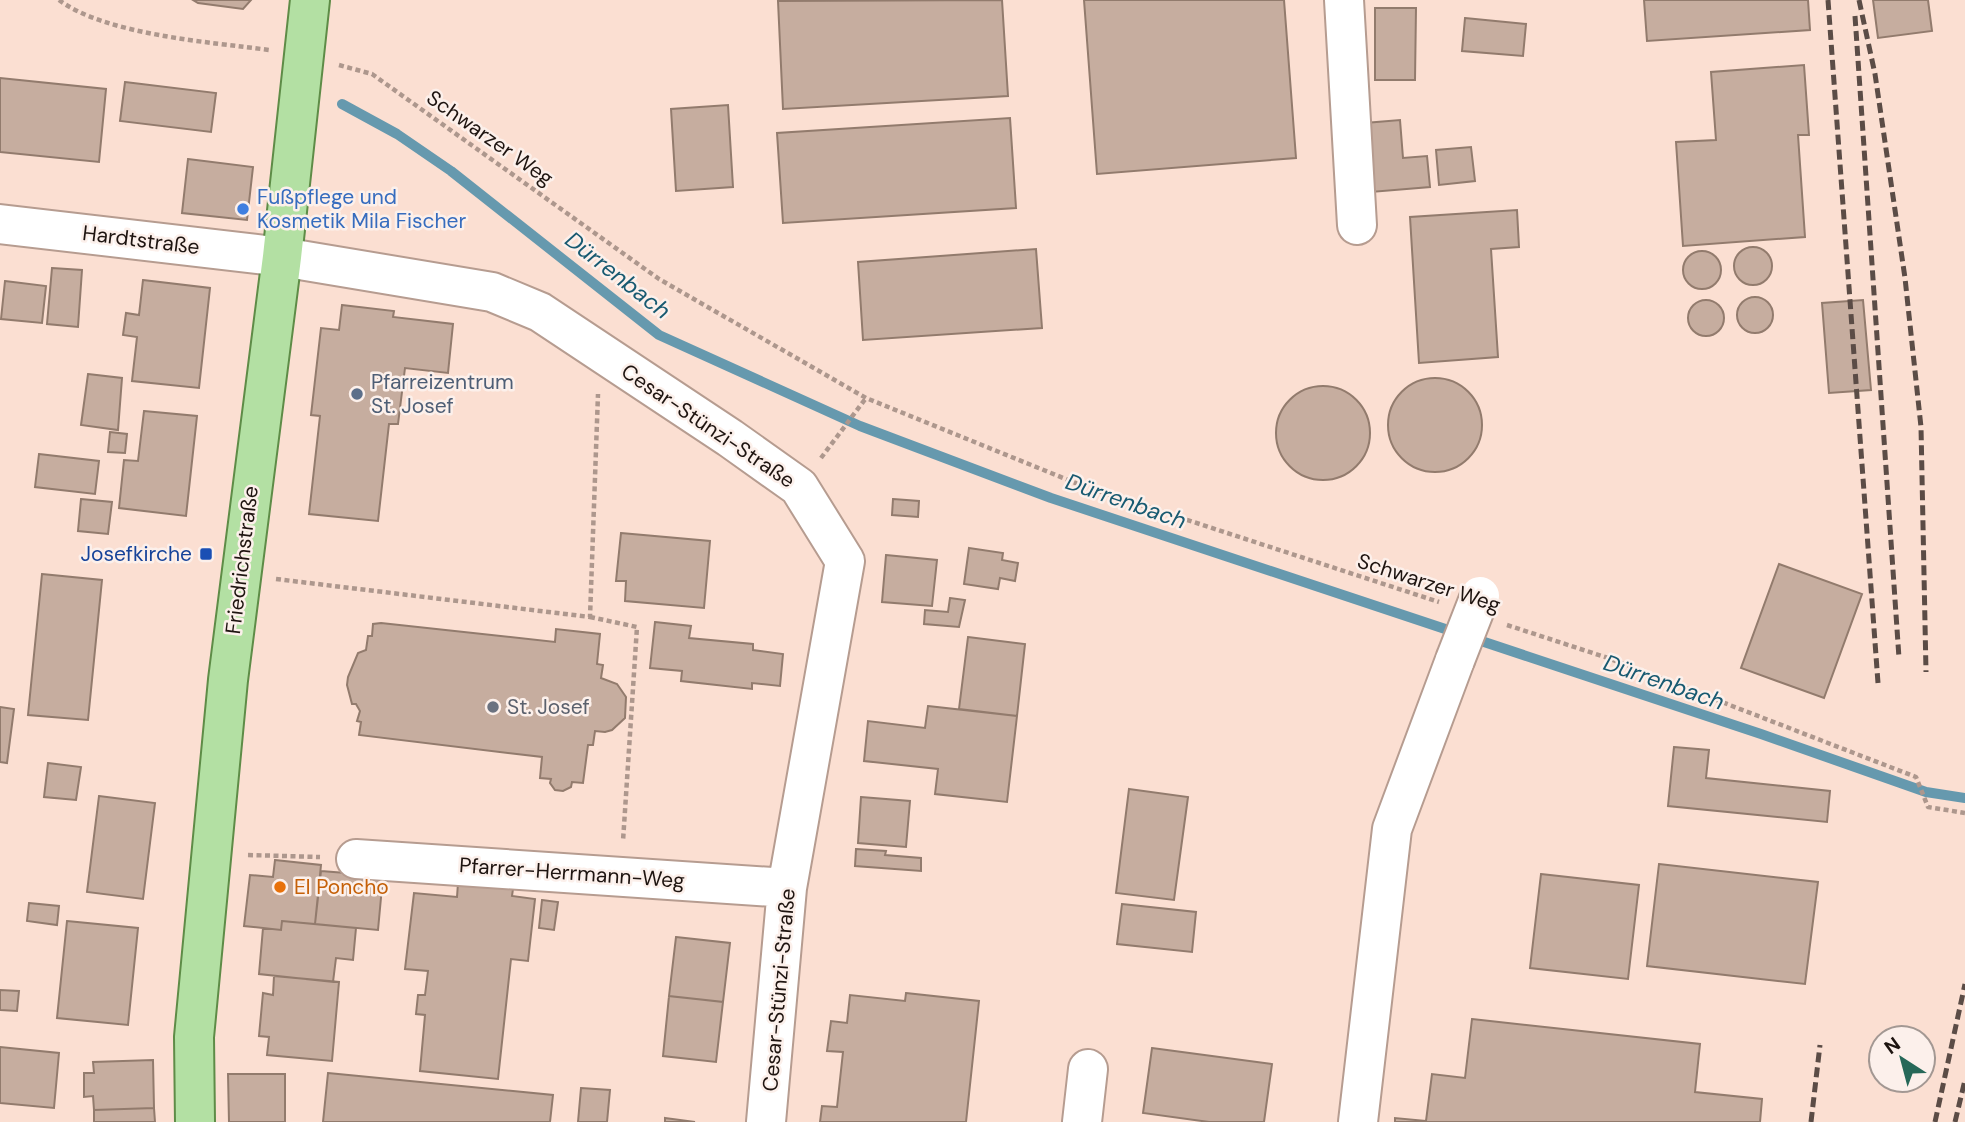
<svg xmlns="http://www.w3.org/2000/svg" width="1965" height="1122" font-family="'DM Sans',sans-serif">
	<rect width="100%" height="100%" fill="#fbdfd2"/>
	<g fill="none" stroke-linecap="round" stroke-linejoin="round">
		<path stroke="#6699ae" stroke-width="10" d="M342 104 397 134 451 171 659 335 860 426 1051 498 1761 734 1926 792 1965 798"/>
	</g>
	<path fill="#c6ad9f" stroke="#927b6d" stroke-width="2" d="M193 0H251L243 9 198 3Z
		M1002 0 1008 96 783 109 778 1Z
		M1084 0H1284L1296 158 1097 174Z
		M1644 0H1808L1810 30 1647 41Z
		M1873 0H1928L1932 31 1878 38Z
		M1375 8H1416L1415 80H1375Z
		M1465 18 1526 24 1523 56 1462 51Z
		M1804 65 1809 135H1798L1805 237 1683 246 1676 142 1716 140 1711 72Z
		M0 78 106 89 99 162 0 152Z
		M125 82 216 93 211 132 120 121Z
		M728 105 733 187 676 191 671 109Z
		M1010 118 1016 208 783 223 777 133Z
		M1400 120 1403 158 1427 156 1430 187 1371 192 1365 123Z
		M1471 147 1475 181 1439 185 1436 150Z
		M188 159 253 167 247 220 182 213Z
		M1517 210 1519 247 1491 249 1498 357 1419 363 1410 217Z
		M1734 266a19 19 0 1 1 38 0a19 19 0 1 1-38 0Z
		M1036 249 1042 328 863 340 858 262Z
		M1683 270a19 19 0 1 1 38 0a19 19 0 1 1-38 0Z
		M52 268 82 270 78 327 47 324Z
		M143 280 210 288 199 388 132 381 137 337 123 335 126 313 139 315Z
		M5 281 46 286 42 323 1 319Z
		M1737 315a18 18 0 1 1 36 0a18 18 0 1 1-36 0Z
		M1863 300 1871 390 1829 393 1822 303Z
		M1688 318a18 18 0 1 1 36 0a18 18 0 1 1-36 0Z
		M342 305 394 311 393 317 453 324 448 373 405 368 398 424H389L378 521 309 514 320 416 311 415 321 328 339 330Z
		M88 374 122 378 118 430 81 425Z
		M1388 425a47 47 0 1 1 94 0a47 47 0 1 1-94 0Z
		M1276 433a47 47 0 1 1 94 0a47 47 0 1 1-94 0Z
		M144 411 197 416 186 516 119 508 124 460 138 461Z
		M110 432 127 434 125 453 108 452Z
		M39 454 99 461 95 494 35 487Z
		M81 499 112 502 108 534 78 531Z
		M893 499 919 501 918 517 892 515Z
		M621 533 710 541 704 608 625 601 626 581H616Z
		M969 548 1003 553 1002 560 1018 563 1015 581 1000 578 998 589 964 584Z
		M886 555 937 560 932 606 882 602Z
		M1779 564 1862 594 1824 698 1741 668Z
		M42 574 102 580 88 720 28 715Z
		M950 598 965 600 959 627 924 624 925 610 948 612Z
		M655 622 691 626 689 638 753 644V650L783 654 780 686 752 683V689L681 681 682 671 650 668Z
		M381 623 555 642 556 629 600 634 597 664 603 665 601 678 617 684 626 697 625 718 612 730 605 732 595 731 593 745H588L583 783 572 782 571 787 563 791 555 790 550 783 551 779 540 778 542 757 359 735 361 722 357 721 360 711 356 704H352L347 685 348 677 358 653 366 650 368 636H372L373 624Z
		M968 637 1025 644 1017 716 959 709Z
		M928 706 1017 716 1007 802 935 794 938 769 864 761 868 721 925 728Z
		M0 707 14 709 7 763 0 762Z
		M1674 747 1709 750 1706 778 1830 791 1827 822 1668 806Z
		M48 763 81 767 76 800 44 797Z
		M1129 789 1188 797 1174 900 1116 893Z
		M99 796 155 803 143 899 87 892Z
		M861 797 910 801 906 847 858 843Z
		M856 849 886 851 885 855 921 858V871L855 866Z
		M275 860 321 865 315 924 282 921 281 930 244 926 250 875 273 877Z
		M1659 864 1818 882 1805 984 1647 966Z
		M321 871 383 876 378 930 315 924Z
		M1541 874 1639 885 1628 979 1530 968Z
		M458 883 513 889 512 896 535 899 528 961 511 959 498 1079 420 1071 425 1015 416 1014 418 995H425L428 971 405 969 414 893 457 897Z
		M542 900 558 902 554 930 539 928Z
		M29 903 59 906 57 925 27 921Z
		M1122 904 1196 912 1192 952 1117 944Z
		M67 921 138 928 128 1025 57 1018Z
		M282 921 356 928 353 960 336 958 333 982 259 974 263 928 281 930Z
		M676 937 730 943 723 1002 669 996Z
		M274 976 339 982 332 1061 267 1055 269 1037 259 1036 263 993 273 995Z
		M0 990 19 991 17 1011 0 1010Z
		M906 993 979 1001 966 1122H820L822 1106 837 1107 843 1052 827 1051 831 1021 847 1023 850 995 905 1001Z
		M669 996 723 1002 716 1062 663 1056Z
		M1472 1019 1700 1044 1695 1092 1762 1099 1760 1122H1395V1118L1426 1121 1432 1074 1465 1078Z
		M0 1047 59 1053 54 1108 0 1103Z
		M1152 1048 1272 1064 1264 1122H1209L1143 1113Z
		M153 1060 154 1108 94 1110 93 1096 84 1097V1073H94L93 1062Z
		M328 1073 553 1095 550 1122H323Z
		M228 1074H285V1122H229Z
		M581 1088 610 1090 607 1122H578Z
		M154 1108 155 1122H94V1110Z
		M665 1118 695 1122H665Z"/>
	<g fill="none" stroke-linecap="round" stroke-linejoin="round">
		<defs>
			<path id="minor" d="M1344 0 1357 225
				M0 224 282 257 492 292 540 312 730 438 799 487 845 561 787 888 766 1122
				M356 859 787 888
				M1082 1122 1088 1069
				M1358 1122 1392 829 1455 660"/>
			<path id="major" d="M195 1122 194 1037 228 680 282 257 310 0"/>
		</defs>
		<use href="#minor" stroke="#b69c90" stroke-width="42"/>
		<use href="#major" stroke="#5e8c47" stroke-width="42"/>
		<path stroke="#ad978d" stroke-width="4.5" stroke-dasharray="5 3.5" stroke-linecap="butt" d="M59 0C106 35 210 42 269 50
			M339 65 372 74 659 279 866 398 1083 486 1439 602
			M821 458 866 398
			M276 579 590 617 598 394
			M590 617 637 627 623 841
			M1507 625 1608 658 1916 777 1928 807 1965 813
			M248 855 320 857"/>
		<use href="#minor" stroke="#fff" stroke-width="38"/>
		<use href="#major" stroke="#b3e0a3" stroke-width="38"/>
		<path stroke="#5b4c46" stroke-width="5" stroke-dasharray="10 5" stroke-linecap="butt" d="M1828 0 1878 683
			M1859 0 1875 74 1905 278 1921 427 1926 672
			M1855 16 1899 658
			M1811 1122 1820 1045
			M1935 1122 1965 984
			M1955 1122 1965 1080"/>
		<defs>
			<path id="minor-bridge" d="M1455 660 1480 596"/>
		</defs>
		<use href="#minor-bridge" stroke="#b69c90" stroke-width="42" stroke-linecap="butt"/>
		<use href="#minor-bridge" stroke="#fff" stroke-width="38"/>
	</g>
	<circle fill="#3f7fe0" stroke="#fcf0eb" stroke-width="2.5" cx="243" cy="209" r="7"/>
	<circle fill="#5c6f8a" stroke="#fcf0eb" stroke-width="2.5" cx="357" cy="394" r="7"/>
	<rect fill="#1a4fb4" stroke="#fcf0eb" stroke-width="2.5" x="199" y="547" width="14" height="14" rx="3.5"/>
	<circle fill="#6b7280" stroke="#fcf0eb" stroke-width="2.5" cx="493" cy="707" r="7"/>
	<circle fill="#e8710a" stroke="#fcf0eb" stroke-width="2.5" cx="280" cy="887" r="7"/>
	<g text-anchor="middle" dominant-baseline="central" stroke-width="5" stroke-linejoin="round" paint-order="stroke">
		<g font-size="21" fill="#1e1410" stroke="#fcf0eb">
			<text transform="translate(490 138) rotate(35)">Schwarzer Weg</text>
			<text transform="translate(141 240) rotate(7)">Hardtstraße</text>
			<text transform="translate(708 426) rotate(34)">Cesar-Stünzi-Straße</text>
			<text transform="translate(242 560) rotate(-83)">Friedrichstraße</text>
			<text transform="translate(1429 583) rotate(18)">Schwarzer Weg</text>
			<text transform="translate(572 873) rotate(4)">Pfarrer-Herrmann-Weg</text>
			<text transform="translate(779 990) rotate(-85)">Cesar-Stünzi-Straße</text>
		</g>
		<g font-size="21" fill="#366cbe" stroke="#fcf0eb" text-anchor="start">
			<text x="257" y="197">Fußpflege und<tspan x="257" dy="24">Kosmetik Mila Fischer</tspan></text>
		</g>
		<g font-size="21" fill="#4e5e75" stroke="#fcf0eb" text-anchor="start">
			<text x="371" y="382">Pfarreizentrum<tspan x="371" dy="24">St. Josef</tspan></text>
		</g>
		<g font-size="21" fill="#164399" stroke="#fcf0eb" text-anchor="end">
			<text x="192" y="554">Josefkirche</text>
		</g>
		<g font-size="21" fill="#5b616d" stroke="#fcf0eb" text-anchor="start">
			<text x="507" y="707">St. Josef</text>
		</g>
		<g font-size="21" fill="#c56008" stroke="#fcf0eb" text-anchor="start">
			<text x="294" y="887">El Poncho</text>
		</g>
		<g font-size="23" font-style="italic" fill="#185a71" stroke="#fcf0eb">
			<text transform="translate(618 275) rotate(38)">Dürrenbach</text>
			<text transform="translate(1126 501) rotate(19)">Dürrenbach</text>
			<text transform="translate(1664 682) rotate(19)">Dürrenbach</text>
		</g>
	</g>
	<g transform="translate(1902 1059) rotate(324)"><circle r="33" fill="#fcf0eb" stroke="#a39893" stroke-width="2"/>
	<path d="M0-5L12 26L0 18L-12 26Z" fill="#266858"/>
	<text y="-10" font-size="19" font-weight="bold" text-anchor="middle" fill="#1e1410">N</text>
	</g>
</svg>
